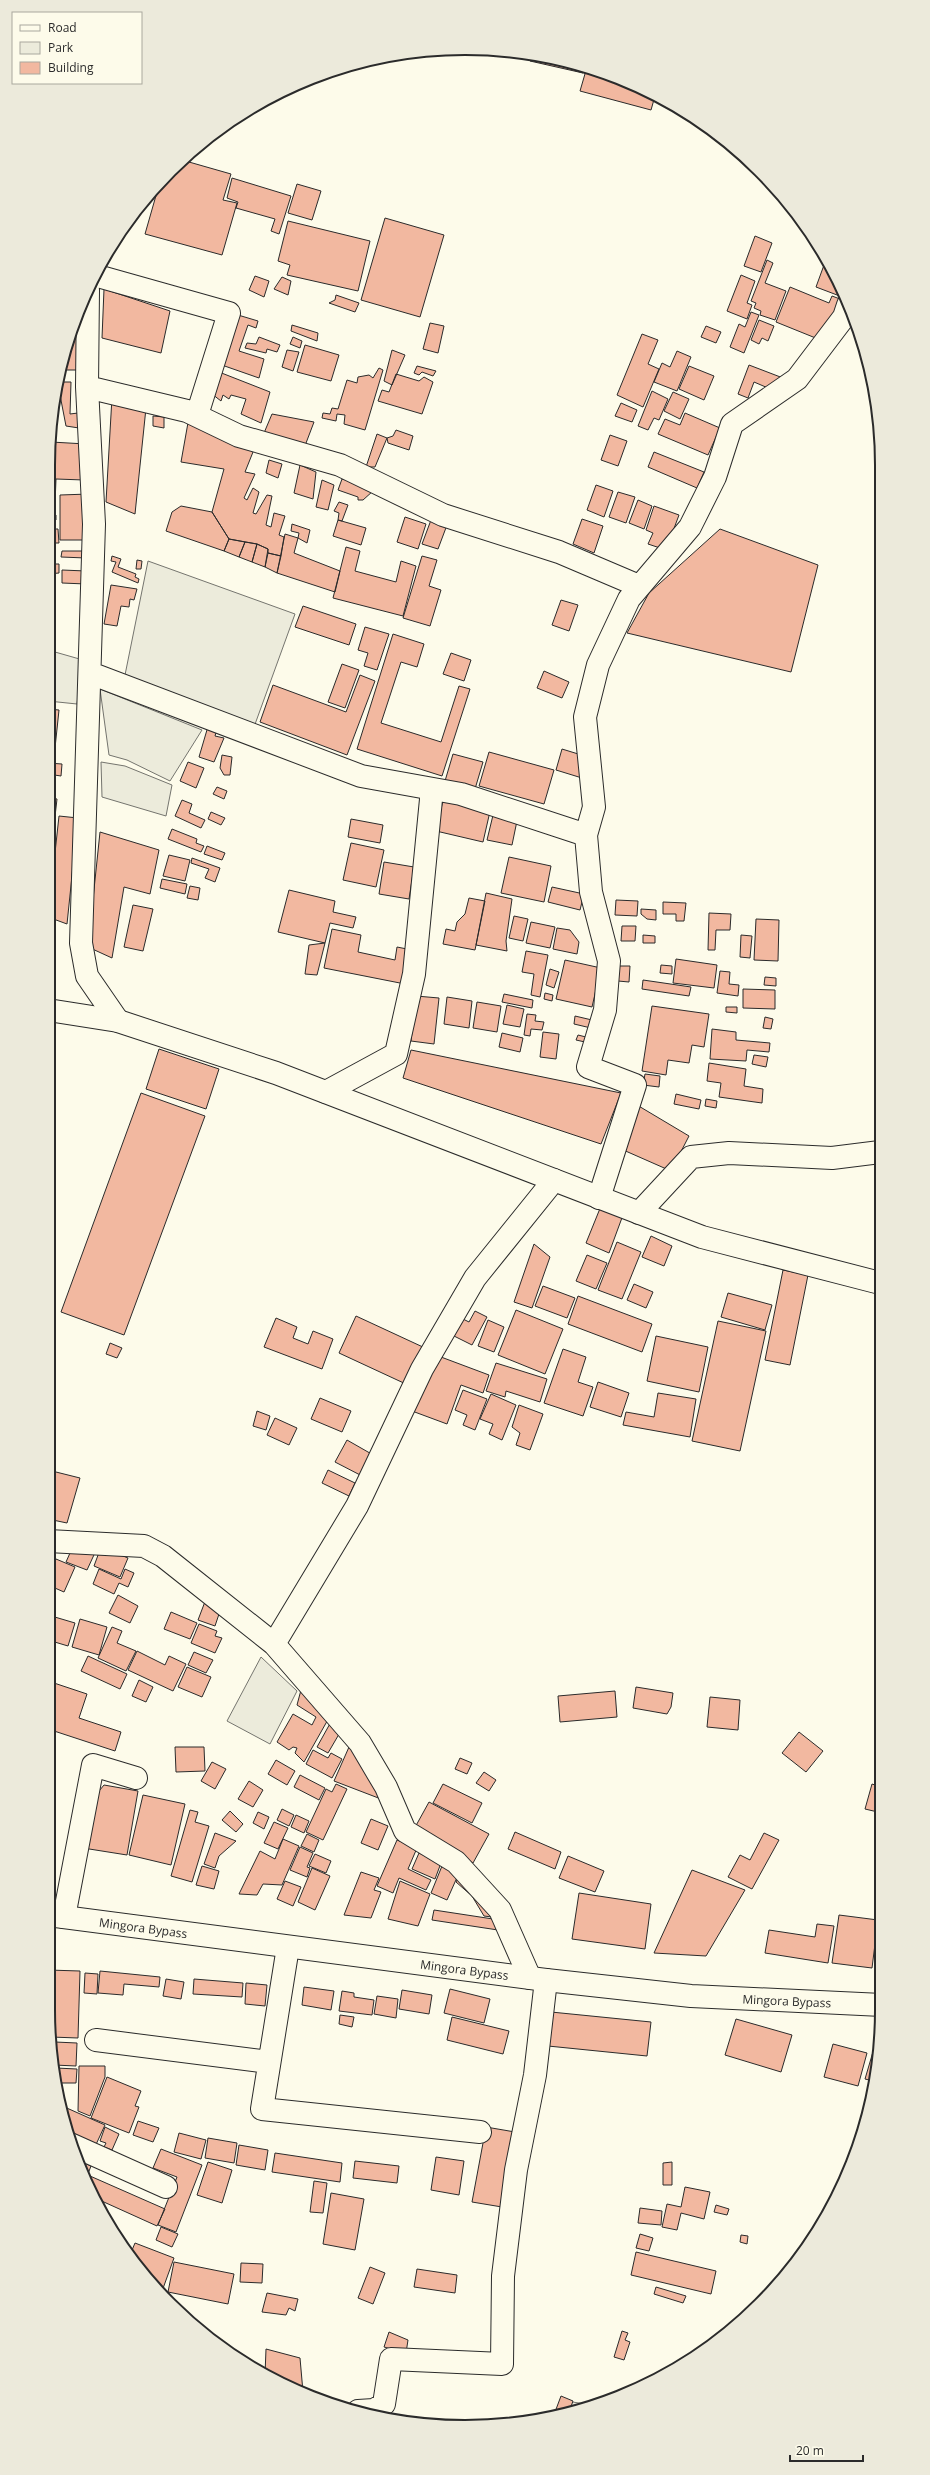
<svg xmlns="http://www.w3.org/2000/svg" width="930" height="2475" font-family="'Open Sans',sans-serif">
	<rect width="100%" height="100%" fill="#fdfbea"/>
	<path fill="#ecebdb" stroke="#74746e" d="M148 561 295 614 254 727 125 675Z
		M48 650 83 660 77 704 48 701Z
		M100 689 202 730 170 781 127 760 109 755Z
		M101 762 125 766 172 785 166 816 102 797Z
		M261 1657 297 1691 270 1744 227 1721Z"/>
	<path fill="#eceadb" stroke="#74746e" d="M566 2401 592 2405 561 2415Z"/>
	<path fill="#f2b8a0" stroke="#2b2b2b" d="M493 49 528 55 527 59 492 52Z
		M531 55 584 66 583 73 530 61Z
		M587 67 625 80 655 96 651 110 580 91Z
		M182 160 231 174 223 200 237 203 222 255 145 234 159 185Z
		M232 178 291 196 279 234 271 231 275 219 236 208 238 202 227 198Z
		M297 184 321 191 312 220 288 213Z
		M385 218 444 235 420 317 361 300Z
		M288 221 370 241 358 291 287 275 290 265 278 261Z
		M755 236 772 243 761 272 744 266Z
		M767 260 773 263 765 283 786 291 775 320 760 315 761 311 754 308 756 303 751 301Z
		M824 265 830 267 839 281 845 298 816 287Z
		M741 275 755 281 747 303 752 305 747 319 727 311Z
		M255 276 269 281 264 297 249 290Z
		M282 277 291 281 288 295 274 289Z
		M790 287 829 303 832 296 840 299 823 341 776 322Z
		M104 289 170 311 161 353 102 338Z
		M336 295 359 303 355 312 329 303 335 300Z
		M82 305 87 335H70Z
		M751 312 759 315 744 353 730 347 739 324 745 327Z
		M238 315 258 321 256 328 248 325 239 351 264 359 259 378 216 363Z
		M759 320 774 326 768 341 762 338 759 344 751 340Z
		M430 323 444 326 438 353 423 349Z
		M292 325 318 333 317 341 291 331Z
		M706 326 721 332 716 343 701 337Z
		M642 334 658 340 648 364 659 369 643 407 617 395Z
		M259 337 280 345 277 352 267 349 266 353 245 348 247 343 256 344Z
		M293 337 302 341 300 348 290 344Z
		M69 339H85L84 370H61L62 356 66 357Z
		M305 345 339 355 331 381 297 372Z
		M287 350 299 352 293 371 282 367Z
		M392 350 405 355 392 385 384 381Z
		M677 351 691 357 677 391 654 382 662 363 670 367Z
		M749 365 783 378 768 388 754 382 748 398 738 394Z
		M417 366 436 371 433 376 422 372 419 375 414 373Z
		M689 366 714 376 704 400 679 389Z
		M379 368 383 370 365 430 344 424 345 415 337 414 336 421 322 418 323 413 330 414 332 408 338 409 347 380 357 383 358 377 369 375 373 378Z
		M219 372 270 392 261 423 241 414 246 399 231 395 229 399 223 395 221 401 212 394Z
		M396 374 419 381 424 377 433 382 422 414 378 401 382 390 389 392Z
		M59 382H71L70 414 86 412 79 428 66 426 60 395H57Z
		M652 391 668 399 659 420 654 418 648 430 638 426Z
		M673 392 689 399 680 419 664 411Z
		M112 397 146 408 135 514 106 502Z
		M621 403 637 410 632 422 615 416Z
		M685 413 720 428 708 455 658 434 665 419 680 425Z
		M272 414 314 422 303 451 264 433Z
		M153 416 164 417V428L153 426Z
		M189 417 205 422 253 452 245 472 255 474 244 498 247 500 253 488 259 492 253 513 256 514 267 495 272 496 266 525 271 527 274 513 285 516 279 535 284 537 281 556 268 553V549L257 544 229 539 212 512 224 469 181 462Z
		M396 430 413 436 409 450 388 443 387 438 393 436Z
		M377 434 387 438 375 467H366Z
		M610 435 627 441 618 466 601 460Z
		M51 442 86 444 84 480 56 479 55 504H48V465Z
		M654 452 704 472 697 488 648 467Z
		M269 460 282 464 278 478 266 473Z
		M300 465 316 472 313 499 294 493Z
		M342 479 366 485 373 491 363 500H358V497L338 490Z
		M322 480 334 485 328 510 316 507Z
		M596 485 613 491 604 517 587 510Z
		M618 492 635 497 626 523 609 517Z
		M89 494V540H60V495Z
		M638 500 652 506 644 529 629 523Z
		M339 502 348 505 342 521 338 520 339 513 334 511Z
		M181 506 212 512 229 539 224 551 166 531 172 512Z
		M654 506 679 515 666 550 648 544 653 533 646 530Z
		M48 515H56V520L50 519V524H48Z
		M405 517 426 524 418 549 397 542Z
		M582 519 603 526 594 553 573 544Z
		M338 520 366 528 361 545 333 536Z
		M431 520 447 525 438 549 422 544Z
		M292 524 310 530 307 543 298 538 299 533 291 531Z
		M48 529H58L59 543H53L52 536H48Z
		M720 529 818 565 791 672 627 633 649 593Z
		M285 534 298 538 294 553 340 571 335 592 277 573Z
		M229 539 245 542 239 557 224 551Z
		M245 542 257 544 252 562 239 557Z
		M257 544 268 549 265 567 252 562Z
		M346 547 360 551 355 571 396 582 401 561 416 566 403 616 333 598Z
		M62 551H86V558L61 557Z
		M268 553 281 556 277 573 265 567Z
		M112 556 121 559 118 567 136 574 135 577 139 579 138 583 112 572 116 562 111 561Z
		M422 556 437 560 429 586 441 590 430 626 403 618Z
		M137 560 142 561 141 569H136Z
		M48 564H59V573L48 574Z
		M62 570 86 571V584L62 583Z
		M111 585 137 589 134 600 130 599 129 607 121 606 117 626 104 624Z
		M561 600 578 605 569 631 552 625Z
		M303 606 356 624 349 645 295 627Z
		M48 618H51V633H48Z
		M365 627 389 634 377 670 364 666 368 653 358 650Z
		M393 634 424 644 417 667 401 662 381 723 441 742 459 686 470 689 442 776 357 749Z
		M451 653 471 660 464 681 443 674Z
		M342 664 359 670 345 708 328 702Z
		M544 671 569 682 562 698 537 688Z
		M360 675 375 681 347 755 260 722 273 685 346 712Z
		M48 709 59 710 55 748 48 747Z
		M209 723 218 726 215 736 224 738 214 762 199 757Z
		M562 749 588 757 582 778 556 770Z
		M489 752 554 770 544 804 479 786Z
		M453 754 483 762 475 789 445 781Z
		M222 755 232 757 230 775H224L220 768Z
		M188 762 204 768 196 788 180 781Z
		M48 763 62 764 61 776 48 774Z
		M217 787 227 791 224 799 213 794Z
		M48 794H52V798L57 799 50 860H48Z
		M444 796 491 807 483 842 436 831Z
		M182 800 192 804 189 813 205 820 201 828 175 816Z
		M494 811 518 816 512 845 487 840Z
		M211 812 225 818 221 825 208 819Z
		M59 816 78 818 67 924 48 917Z
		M351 819 383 825 380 843 348 837Z
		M172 829 197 839 196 843 204 846 201 852 168 839Z
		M100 832 159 850 150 894 124 887 112 958 88 947Z
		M351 843 384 850 376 887 343 880Z
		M207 846 225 853 222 860 204 854Z
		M169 855 190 860 185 881 163 876Z
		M509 857 551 866 544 902 501 893Z
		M192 858 220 868 215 882 205 878 209 869 191 863Z
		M384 862 414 867 409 899 379 894Z
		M162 879 187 884 185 894 160 888Z
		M190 886 200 888 198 900 187 898Z
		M552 887 584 894 580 910 548 902Z
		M289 890 335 901 333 912 356 917 353 928 330 923 325 943 278 932Z
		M486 893 512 899 506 941 507 951 476 945Z
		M469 898 485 901 475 950 443 944 446 929 455 931 457 922 465 914Z
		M616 900 638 901 637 916 615 915Z
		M663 902 686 903 684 921H676V914H663Z
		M133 905 153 909 143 951 124 947Z
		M641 909 656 910V920L647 919 641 914Z
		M709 913 731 914 730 930H716L715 950H708Z
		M514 916 528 919 523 941 509 938Z
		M756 919 779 920 778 961 754 960Z
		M531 922 555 927 550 948 526 943Z
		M622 926H636L635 941H621Z
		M557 928 570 930 579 942 577 954 553 949Z
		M332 929 361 935 358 952 395 960 397 947 412 950 405 984 324 968Z
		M643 935 655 936V943H643Z
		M741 935 752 936 750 958 740 957Z
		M325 943 317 975 305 974 309 945Z
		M526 951 548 955 540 997 531 995 534 974 522 972Z
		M676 959 717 965 714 988 673 983Z
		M565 960 601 968 592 1007 556 999Z
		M661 965 672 966V974L660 973Z
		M619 966H630L629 982 618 981Z
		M550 969 559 972 554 988 546 985Z
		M720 971 730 972 729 984 739 985 738 996 717 993Z
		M765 977 776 978V986L764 985Z
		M643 980 691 987 689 996 642 989Z
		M743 989 775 990V1009L743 1008Z
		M545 993 553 995 552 1001 544 999Z
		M504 994 533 1000 532 1008 502 1002Z
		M416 996 439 998 434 1044 411 1041Z
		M447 997 472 1001 469 1028 444 1024Z
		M477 1002 501 1006 497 1032 473 1028Z
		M507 1005 524 1009 520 1027 503 1024Z
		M652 1006 709 1014 704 1047 692 1045 689 1063 668 1060 666 1075 642 1071Z
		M726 1007H737V1013L726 1012Z
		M527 1014 536 1015 535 1021 544 1022 542 1030 531 1029 530 1036 524 1035Z
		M575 1016 592 1020 591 1028 574 1024Z
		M765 1017 773 1019 771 1029 763 1028Z
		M712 1029 736 1032V1040L770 1043 769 1052 747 1050 746 1061 710 1059Z
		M543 1032 559 1034 556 1059 540 1057Z
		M502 1033 523 1038 520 1052 499 1047Z
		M578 1035 586 1037 585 1042 576 1040Z
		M159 1049 219 1069 206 1109 146 1089Z
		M411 1050 621 1093 601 1144 403 1078Z
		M754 1055 768 1057 766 1067 752 1064Z
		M709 1063 746 1069 744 1086 763 1089 762 1103 719 1097 721 1083 707 1081Z
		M645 1074 660 1076 659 1087 643 1085Z
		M141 1093 205 1116 124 1335 61 1312Z
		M676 1094 701 1100 699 1109 674 1104Z
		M706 1099 717 1101 716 1108 705 1106Z
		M637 1105 689 1136 671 1171 621 1149Z
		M601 1206 623 1215 609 1253 586 1243Z
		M651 1236 672 1246 664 1266 642 1257Z
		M617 1242 641 1252 622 1299 598 1290Z
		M534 1244 550 1257 532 1308 514 1302Z
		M587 1255 607 1263 596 1289 576 1281Z
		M783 1270 808 1275 790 1365 765 1360Z
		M634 1284 653 1292 646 1308 627 1300Z
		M543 1286 575 1298 567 1318 535 1306Z
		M728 1293 772 1305 765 1330 721 1317Z
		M578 1296 652 1324 642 1352 568 1324Z
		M516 1310 563 1329 545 1374 498 1355Z
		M475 1311 487 1317 472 1345 454 1336 463 1319 469 1322Z
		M356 1316 425 1348 408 1385 339 1353Z
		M276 1318 297 1327 293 1338 308 1344 313 1331 333 1339 322 1369 264 1347Z
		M488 1320 504 1327 494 1352 478 1346Z
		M718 1321 766 1331 740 1451 692 1441Z
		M656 1336 708 1347 699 1392 647 1381Z
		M110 1343 122 1348 117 1358 106 1354Z
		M563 1349 586 1357 578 1382 593 1387 583 1416 544 1403Z
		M433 1354 489 1375 483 1393 461 1385 447 1424 412 1411Z
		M496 1363 547 1379 540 1402 506 1391 505 1397 486 1391Z
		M598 1382 629 1393 621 1417 590 1407Z
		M463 1390 487 1399 475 1430 463 1425 467 1415 455 1410Z
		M658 1393 696 1399 690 1437 623 1425 626 1412 654 1417Z
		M491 1394 516 1405 502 1440 489 1434 493 1424 480 1419Z
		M320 1398 351 1411 342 1432 311 1419Z
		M519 1405 543 1414 530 1450 516 1445 520 1433 512 1427Z
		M257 1411 270 1416 266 1430 253 1426Z
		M275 1418 297 1428 289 1445 267 1435Z
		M347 1440 375 1456 364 1477 335 1462Z
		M48 1470 80 1478 67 1523 48 1519Z
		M328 1470 355 1483 349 1496 322 1483Z
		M78 1535 99 1544 87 1570 66 1562Z
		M101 1547 128 1558 120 1577 94 1566Z
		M56 1559 75 1567 64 1592 48 1585V1576Z
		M99 1569 121 1579 125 1569 134 1573 128 1587 119 1583 114 1594 93 1584Z
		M118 1595 138 1606 130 1623 109 1613Z
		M206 1599 222 1605 215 1626 198 1620Z
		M171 1612 197 1623 190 1639 164 1629Z
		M48 1615 75 1623 68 1646 48 1640Z
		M80 1619 107 1627 99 1655 72 1647Z
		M199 1624 217 1631 215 1636 222 1638 215 1653 191 1643Z
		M112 1627 122 1631 117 1643 136 1651 126 1671 98 1658Z
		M137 1651 165 1665 169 1656 186 1664 173 1691 128 1670Z
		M194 1652 213 1660 206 1673 188 1665Z
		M88 1656 127 1674 120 1689 81 1671Z
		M48 1664 54 1666 48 1687Z
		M187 1667 211 1677 202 1697 178 1687Z
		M139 1680 153 1687 146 1702 132 1696Z
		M54 1683 87 1694 79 1718 121 1732 115 1751 48 1729V1701Z
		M636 1687 673 1693 671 1707 667 1714 633 1708Z
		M301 1690 330 1716 304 1762 295 1753 297 1748 293 1747 289 1750 277 1742 293 1714 312 1725 316 1717 297 1705Z
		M615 1691 617 1717 560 1722 558 1696Z
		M710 1697 740 1700 738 1730 707 1727Z
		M332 1720 342 1729 328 1753 317 1747Z
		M799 1732 823 1751 806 1772 782 1753Z
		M175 1747H204L205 1771 176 1772Z
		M349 1747 384 1792 381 1799 334 1781Z
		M313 1750 328 1758 331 1753 342 1759 332 1778 306 1764Z
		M460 1758 472 1763 467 1774 455 1769Z
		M276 1760 295 1771 287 1785 268 1774Z
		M212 1762 226 1769 215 1789 201 1781Z
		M484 1772 496 1780 489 1791 476 1783Z
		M300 1775 325 1788 319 1800 294 1787Z
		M249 1781 263 1790 253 1807 238 1799Z
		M336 1784 347 1789 323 1840 306 1832 326 1789 332 1792Z
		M443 1784 482 1803 472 1823 433 1803Z
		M872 1784 881 1787 882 1813 865 1809Z
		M104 1785 138 1791 127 1855 83 1848 90 1802Z
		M143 1795 185 1804 171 1865 129 1855Z
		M429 1802 489 1834 473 1863 413 1831Z
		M282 1809 294 1815 289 1826 277 1820Z
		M190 1810 198 1812 195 1822 209 1826 192 1882 171 1876Z
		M230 1811 243 1824 236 1832 222 1820Z
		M258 1812 269 1817 264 1829 253 1823Z
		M296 1815 309 1821 304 1833 291 1827Z
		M371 1819 388 1826 378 1850 361 1843Z
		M274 1822 288 1828 278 1849 264 1843Z
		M515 1832 561 1852 555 1869 508 1849Z
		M215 1833 236 1841 219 1856 215 1868 204 1864Z
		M764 1833 779 1840 752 1889 728 1877 740 1855 750 1860Z
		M307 1834 319 1840 314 1852 301 1846Z
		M283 1839 299 1846 282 1885 263 1884 257 1895 239 1894 260 1851 275 1859Z
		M397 1840 417 1848 408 1869 431 1880 426 1890 399 1878 393 1893 377 1886Z
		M300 1847 313 1853 307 1867 310 1868 307 1877 290 1870Z
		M419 1853 441 1863 435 1879 412 1869Z
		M315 1854 331 1861 326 1873 309 1866Z
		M568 1856 604 1871 595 1892 559 1878Z
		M202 1866 219 1871 214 1889 196 1885Z
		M442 1866 459 1873 447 1900 431 1893Z
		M312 1868 330 1876 315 1910 298 1902Z
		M692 1870 745 1890 706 1956 654 1953Z
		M361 1872 379 1878 374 1890 381 1892 371 1918 344 1915Z
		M458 1878 492 1917 484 1916 472 1896 456 1882Z
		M285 1881 301 1887 293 1906 277 1899Z
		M400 1881 430 1894 418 1926 388 1919Z
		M579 1893 651 1904 645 1949 572 1939Z
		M434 1910 493 1919 498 1930 432 1920Z
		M839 1915 878 1920 872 1968 832 1963Z
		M817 1924 834 1926 828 1963 765 1953 769 1930 815 1937Z
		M48 1970 80 1971 78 2038 51 2037V2010H48Z
		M100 1971 160 1977 159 1987 124 1984 123 1995 98 1993Z
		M85 1973 98 1974 97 1994 84 1993Z
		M166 1979 184 1982 181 1999 163 1996Z
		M194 1979 243 1983 242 1997 193 1994Z
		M246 1983 267 1985 265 2006 245 2004Z
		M304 1987 334 1991 331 2010 302 2005Z
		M450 1989 490 1999 484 2023 444 2013Z
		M402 1990 432 1995 429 2014 399 2009Z
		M342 1991 354 1993V1997L374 2000 372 2015 339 2011Z
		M377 1996 398 1999 396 2018 374 2014Z
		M551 2012 651 2022 647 2056 548 2046Z
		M340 2015 354 2017 352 2027 339 2024Z
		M452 2017 509 2031 503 2054 447 2040Z
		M736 2019 792 2035 781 2072 725 2055Z
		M55 2042 77 2043 76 2066 54 2065Z
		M833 2044 867 2053 858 2086 824 2077Z
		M875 2045 877 2046 873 2081 865 2079Z
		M79 2066H105V2077L90 2116 78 2111Z
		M56 2068 77 2069 76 2083H56Z
		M107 2077 141 2091 135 2106 139 2107 129 2133 91 2118Z
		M60 2105 105 2125 93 2151 69 2140Z
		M138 2121 159 2128 153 2142 133 2135Z
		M105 2127 119 2134 112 2150 104 2147 106 2143 100 2141Z
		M486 2127 515 2132 502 2207 472 2202Z
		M179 2133 206 2140 201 2159 174 2152Z
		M208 2138 237 2143 234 2163 205 2158Z
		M239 2145 268 2150 265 2170 236 2165Z
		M161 2149 202 2165 176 2232 158 2225 177 2177 153 2168Z
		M275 2153 342 2163 340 2182 272 2172Z
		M436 2157 464 2161 459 2195 431 2190Z
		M78 2160 91 2166 86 2179Z
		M355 2161 399 2166 397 2183 353 2178Z
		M208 2162 232 2170 222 2203 197 2195Z
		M672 2162V2185H663V2163Z
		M90 2176 165 2209 157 2226 95 2198 87 2182Z
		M314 2181 327 2183 323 2213 310 2212Z
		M685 2187 710 2192 704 2219 681 2213 677 2230 662 2227 667 2204 681 2207Z
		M331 2193 364 2199 355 2250 323 2244Z
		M716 2205 729 2209 727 2215 714 2212Z
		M640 2208 662 2211 661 2225 638 2223Z
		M161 2227 178 2234 172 2247 156 2240Z
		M640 2234 653 2238 649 2251 636 2248Z
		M741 2235 748 2236 747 2244 740 2242Z
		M135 2243 174 2258 161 2294 151 2285 130 2255Z
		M636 2252 716 2271 711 2294 631 2275Z
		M174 2262 234 2274 228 2304 168 2292Z
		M241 2263 263 2264 262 2283 240 2282Z
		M370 2267 385 2273 373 2304 358 2298Z
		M417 2269 457 2275 455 2293 414 2287Z
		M656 2287 686 2296 683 2303 654 2294Z
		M267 2293 298 2299 295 2311 289 2308 286 2315 262 2312Z
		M622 2331 628 2333 625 2340 630 2342 624 2360 614 2357Z
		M389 2332 408 2340 406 2353 384 2347Z
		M266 2349 300 2358 303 2392 265 2375Z
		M688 2354 694 2356 684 2363Z
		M561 2396 573 2401 569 2412 561 2415 555 2412Z"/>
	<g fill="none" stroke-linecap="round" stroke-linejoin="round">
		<defs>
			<path id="minor" d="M94 275 229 313 197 415
				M88 290 87 387 94 524 81 943 87 976 118 1021
				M87 387 187 411 239 436 340 465 443 515 559 552 639 586
				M90 673 361 776 461 794 586 835
				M326 1092 396 1054 414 974 432 789
				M599 1198 635 1085 588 1067 605 1010 609 961 591 892 586 835 594 807 585 717 598 665 629 599 690 527 715 477 732 424 797 379 844 317 848 305
				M639 1213 691 1157 729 1153 832 1158 880 1152
				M48 1541 144 1546 163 1556 274 1644 360 1743 386 1787 405 1831 456 1862 500 1910 530 1978
				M274 1644 357 1506 422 1369 475 1278 554 1180
				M64 1917 93 1765 136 1778
				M288 1947 262 2109 480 2132
				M96 2040 269 2062
				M70 2144 166 2187
				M358 2411 374 2410 384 2404 391 2359 502 2364 503 2276 516 2170 535 2075 546 1980"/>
			<path id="major" d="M48 1010 118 1021 276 1073 702 1237 880 1283"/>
			<g id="highway">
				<path id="s1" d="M48 1915 546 1980 691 1996 882 2005"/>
			</g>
		</defs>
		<use href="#minor" stroke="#2b2b2b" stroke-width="24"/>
		<use href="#major" stroke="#2b2b2b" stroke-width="24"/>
		<use href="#highway" stroke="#2b2b2b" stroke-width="24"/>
		<use href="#minor" stroke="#fdfbea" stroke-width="22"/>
		<use href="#major" stroke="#fdfbea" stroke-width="22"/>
		<use href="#highway" stroke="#fdfbea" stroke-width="22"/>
		<path stroke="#c62828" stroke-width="1" stroke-dasharray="14 3 2 3" stroke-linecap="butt" d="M329 2404 342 2407"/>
	</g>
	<g text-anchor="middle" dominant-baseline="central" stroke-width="3" stroke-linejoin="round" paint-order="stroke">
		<g font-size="12" fill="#2b2b2b" stroke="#fdfbea">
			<text stroke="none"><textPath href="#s1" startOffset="96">Mingora Bypass</textPath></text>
			<text stroke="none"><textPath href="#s1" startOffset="420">Mingora Bypass</textPath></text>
			<text stroke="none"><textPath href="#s1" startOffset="744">Mingora Bypass</textPath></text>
		</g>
	</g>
	<path d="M0 0H930V2475H0ZM465 55H465A410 410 0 0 1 875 465V2010A410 410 0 0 1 465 2420H465A410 410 0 0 1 55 2010V465A410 410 0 0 1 465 55Z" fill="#eceadb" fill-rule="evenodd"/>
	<path fill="none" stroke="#2b2b2b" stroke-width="2" d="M465 55H465A410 410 0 0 1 875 465V2010A410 410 0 0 1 465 2420H465A410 410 0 0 1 55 2010V465A410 410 0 0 1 465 55Z"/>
	<rect x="12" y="12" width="130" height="72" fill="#fdfbea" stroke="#a9a89e"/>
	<rect x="20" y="25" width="20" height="6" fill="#fdfbea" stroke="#a9a89e"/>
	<text x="48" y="32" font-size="12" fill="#2b2b2b">Road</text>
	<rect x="20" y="42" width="20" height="12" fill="#ecebdb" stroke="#a9a89e"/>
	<text x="48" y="52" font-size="12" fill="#2b2b2b">Park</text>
	<rect x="20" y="62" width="20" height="12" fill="#f2b8a0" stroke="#a9a89e"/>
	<text x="48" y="72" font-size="12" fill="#2b2b2b">Building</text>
	<path d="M790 2455v6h73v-6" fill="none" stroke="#2b2b2b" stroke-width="2"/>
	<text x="796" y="2455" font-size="12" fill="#2b2b2b" stroke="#fdfbea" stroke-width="3" paint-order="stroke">20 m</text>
</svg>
